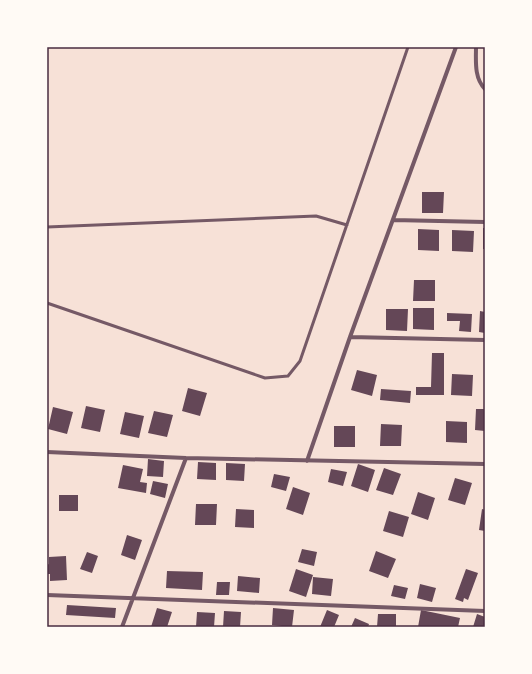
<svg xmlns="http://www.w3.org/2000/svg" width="532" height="674" font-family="'Nunito Sans',sans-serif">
	<rect width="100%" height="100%" fill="#f7e1d7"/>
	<path fill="#644757" d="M422 192H444L443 213H422Z
		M483 228H485V249H483Z
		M418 229 439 230V251L418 250Z
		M452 230 474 231 473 252 452 251Z
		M414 280H435V301H413Z
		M413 308H434V330L413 329Z
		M386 309H408L407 331 386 330Z
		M480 311 485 312V333L479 332Z
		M447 313 472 314 471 332 459 331 460 321H447Z
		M432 353H444V395H416V387H431Z
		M357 370 377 375 372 396 351 390Z
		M452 374 473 375 472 396 451 395Z
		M188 388 207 393 200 416 182 411Z
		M381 389 411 391 410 403 380 400Z
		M86 406 105 410 100 432 81 428Z
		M53 407 73 412 67 434 48 429Z
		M476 409H485V431L475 430Z
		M154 411 173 415 167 437 148 433Z
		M125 412 144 416 139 438 120 434Z
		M446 421 467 422V443L446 442Z
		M381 424 402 425 401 446H380Z
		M334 426H355V447H334Z
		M148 459 164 461 163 477 147 476Z
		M198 462 216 463V480L197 479Z
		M226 463 245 464 244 481 226 480Z
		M358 464 375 470 368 492 351 486Z
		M123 465 143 469 140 482 147 483 146 493 118 488Z
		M384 468 401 474 393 495 376 490Z
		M331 469 347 472 343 486 328 482Z
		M274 474 290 477 286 491 271 487Z
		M455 478 472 483 465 505 448 500Z
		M153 481 168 484 165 498 150 494Z
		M293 487 310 493 303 515 286 509Z
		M418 492 435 498 428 520 411 514Z
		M59 495H78V511H59Z
		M196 504H217L216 525H195Z
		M236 509 254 510V528L235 527Z
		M482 509 485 510V531L479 530Z
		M389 511 409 517 403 537 383 531Z
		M127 535 142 540 135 560 121 555Z
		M302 549 317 552 314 566 298 562Z
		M376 551 396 559 388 578 369 571Z
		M87 552 98 556 92 573 80 569Z
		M66 556 67 580 50 581V574H47V565L49 564V557Z
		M296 569 313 575 306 597 289 591Z
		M466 569 478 573 468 600 464 598 463 602 455 599Z
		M167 571 203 572 202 590 166 588Z
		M238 576 260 578 259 593 237 591Z
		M313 577 333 579 331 596 312 594Z
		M217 582H230L229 595H216Z
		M420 584 436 588 432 602 417 598Z
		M394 585 408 588 405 599 391 596Z
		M67 605 116 608 115 618 66 615Z
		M157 608 172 612 167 627H151Z
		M273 608 294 610 292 627 272 625Z
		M327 610 339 615 334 627H320Z
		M421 610 460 618 458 627 443 626V627H418Z
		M224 611 241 612 240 627H223Z
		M197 612 215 613 214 627H196Z
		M378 614H396V627H377Z
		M477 614 485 617V627H473Z
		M355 618 369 624 368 627H351Z"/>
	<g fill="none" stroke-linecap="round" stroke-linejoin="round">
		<path stroke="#755966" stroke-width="3" d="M47 227 316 216 347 225
			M47 303 265 378 288 376 300 361 408 47"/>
		<path stroke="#755966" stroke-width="4" d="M476 47C476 61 474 78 485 89
			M393 220 485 222
			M350 337 485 340
			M47 452 186 458 485 464
			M307 461 350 337 456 47
			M47 595 485 611
			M122 627 186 458"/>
	</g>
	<rect width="532" height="674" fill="none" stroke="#fffaf5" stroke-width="96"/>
	<rect x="48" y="48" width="436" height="578" fill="none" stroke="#4a2c40" stroke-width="1.5"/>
</svg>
